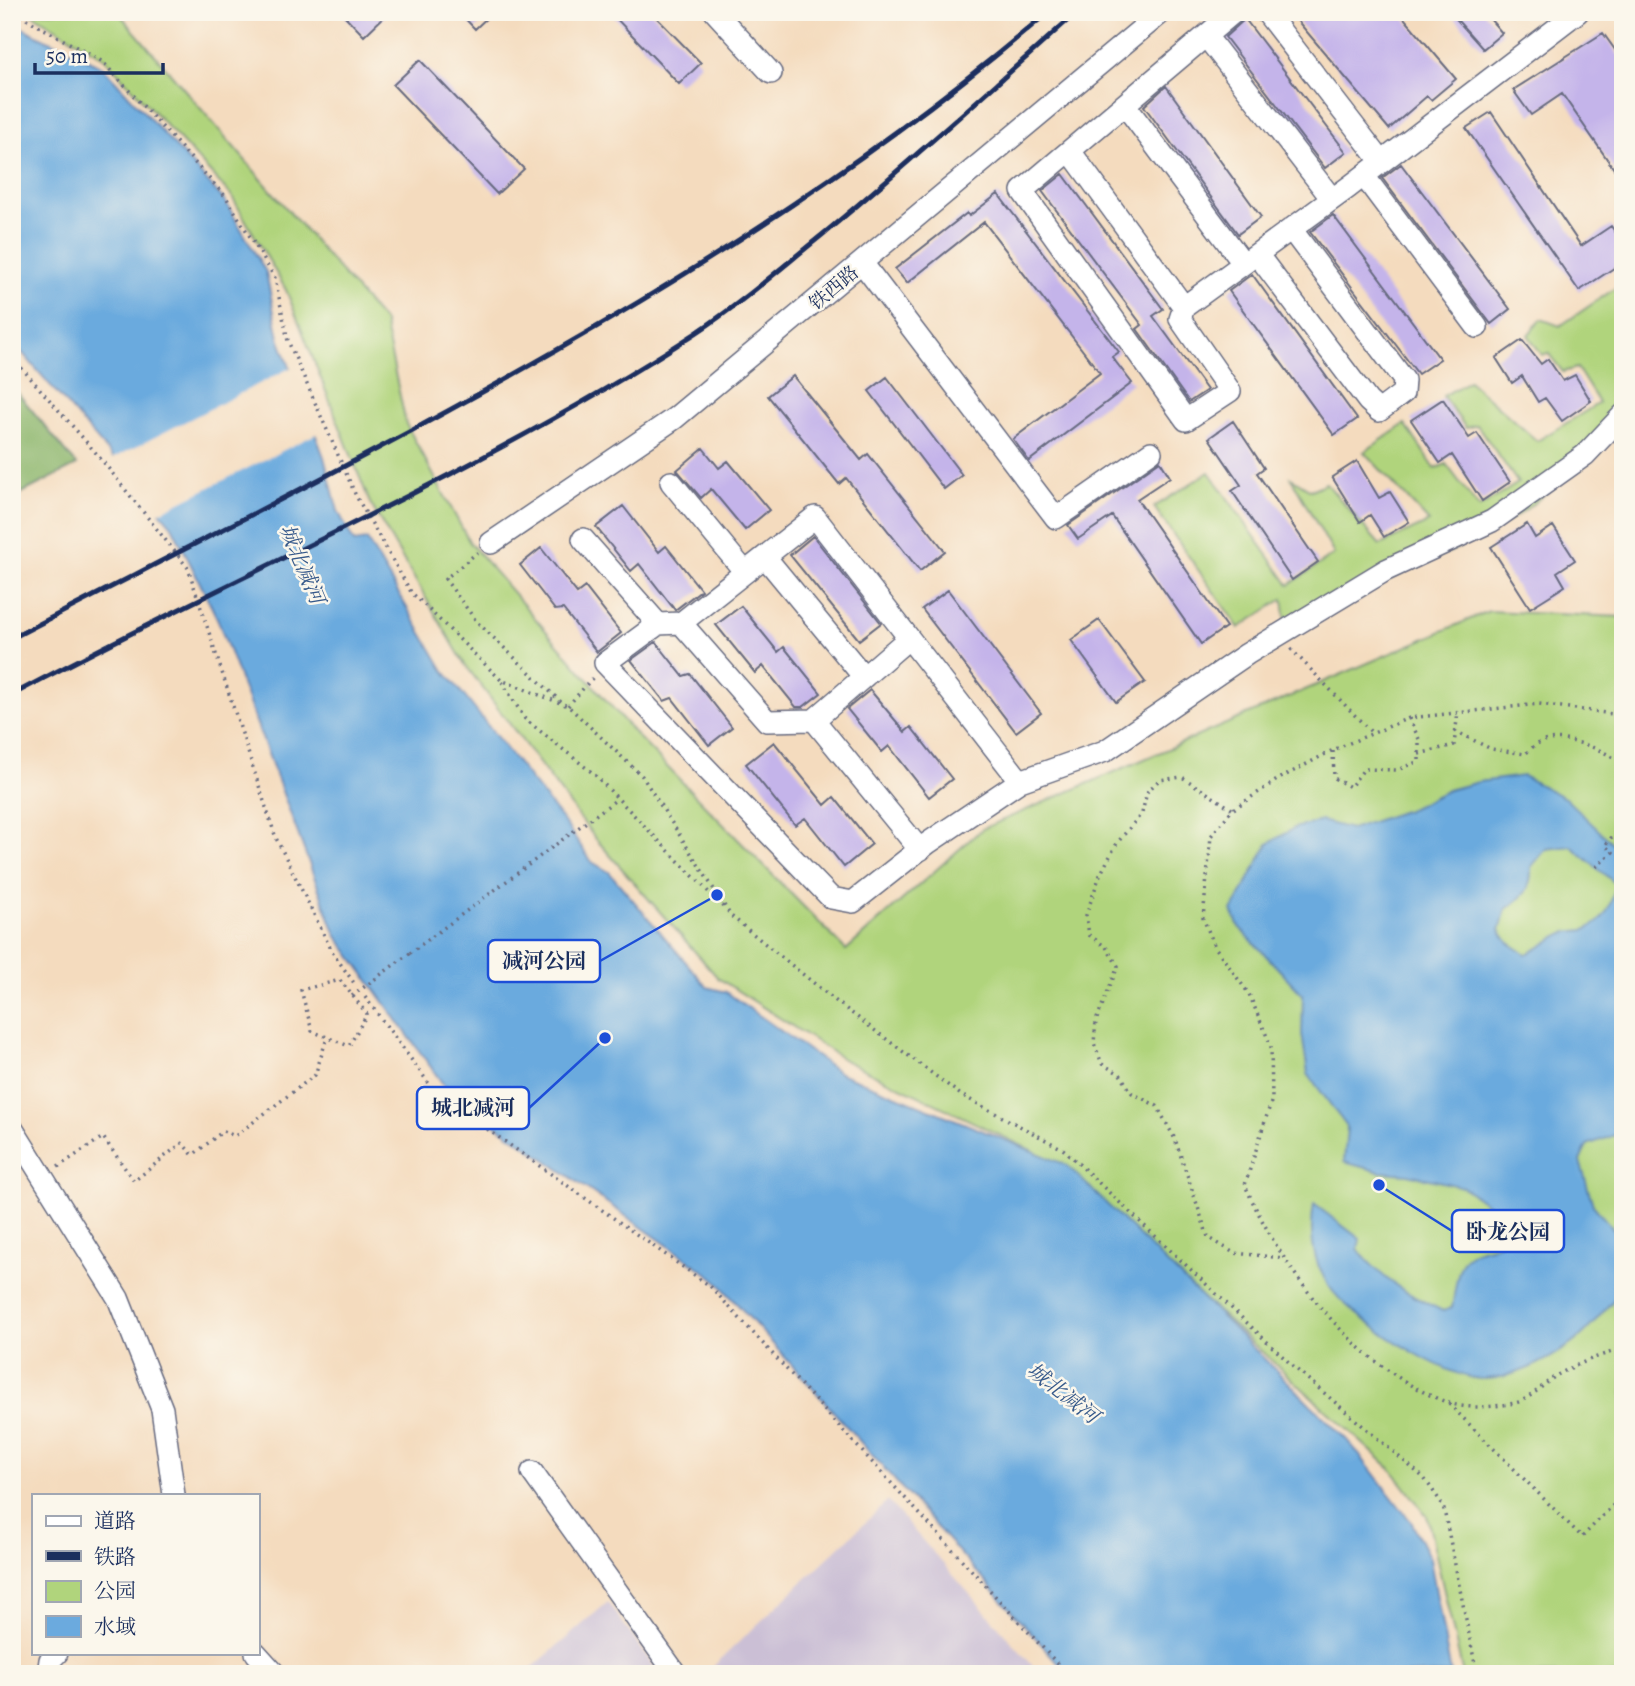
<svg xmlns="http://www.w3.org/2000/svg" width="1635" height="1686" font-family="Alegreya,'Noto Serif SC',serif">
	<rect width="100%" height="100%" fill="#fbf7ec"/>
	<filter id="ink" filterUnits="userSpaceOnUse"><feTurbulence type="fractalNoise" baseFrequency=".0143" numOctaves="2"/><feDisplacementMap in="SourceGraphic" scale="14" xChannelSelector="R" yChannelSelector="G"/><feConvolveMatrix kernelMatrix="1 2 1 2 8 2 1 2 1" color-interpolation-filters="sRGB"/></filter>
	<filter id="wash" filterUnits="userSpaceOnUse"><feTurbulence type="fractalNoise" baseFrequency=".00686" numOctaves="4" result="noise"/><feDisplacementMap in="SourceGraphic" scale="28" xChannelSelector="R" yChannelSelector="G"/><feGaussianBlur stdDeviation="1.57" result="paint"/><feColorMatrix in="noise" values="0 0 0 0 0 0 0 0 0 0 0 0 0 0 0 0 0 1.4 0 .05"/><feComposite in="paint" operator="in"/></filter>
	<g filter="url(#wash)">
		<rect width="100%" height="100%" fill="#f4dbbe"/>
		<path fill="#cbbfd5" d="M888 1501 1040 1674H705Z
			M608 1602 659 1674H525Z"/>
		<path fill="#b0d47c" stroke="#66826d" stroke-width="2" d="M29 12H118L384 322 406 424 470 543 637 736 846 950 982 829 1170 748 1489 611 1623 617V1674H1463L1427 1516 1392 1470 1050 1159 846 1061 718 978 595 838 464 663 370 503 286 290 231 195 104 58Z
			M1623 283V403L1573 471 1524 511 1484 536 1369 588 1288 637 1283 599 1239 628 1154 507 1209 472 1289 585 1334 554 1291 478 1311 490 1326 483 1380 545 1429 522 1364 452 1405 424 1435 469 1446 464 1479 508 1518 483 1477 425 1466 428 1443 396 1469 381 1537 441 1599 403 1577 368 1563 372 1548 353 1542 355 1528 335 1541 319 1560 326Z"/>
		<path fill="#8cb66c" stroke="#547265" stroke-width="2" d="M12 386 77 465 12 498Z"/>
		<path fill="#6baade" stroke="#436c9e" stroke-width="2" fill-rule="evenodd" d="M12 23 103 67 225 201 266 272 279 338 324 457 338 511 354 542 367 540 443 669 564 822 592 862 609 872 707 987 726 992 840 1073 1067 1165 1350 1443 1412 1523 1430 1559 1451 1674H1068L714 1278 448 1091 336 935 217 618 172 526 12 341Z
			M1523 776 1565 798 1613 844 1623 848V1129L1618 1134 1587 1145 1580 1161 1593 1205 1617 1234H1623V1290C1609 1303 1598 1320 1583 1334 1560 1356 1515 1379 1482 1379 1446 1379 1348 1316 1329 1286 1312 1260 1309 1234 1314 1204L1360 1239 1358 1249C1381 1280 1409 1295 1443 1311L1452 1308C1455 1294 1456 1263 1469 1255 1490 1240 1507 1256 1508 1219L1463 1187 1408 1174 1380 1172 1344 1162 1347 1127 1308 1074 1302 1034 1303 995 1239 927 1232 911 1268 844 1294 828 1321 821 1351 829 1410 809 1448 790 1478 782ZM1571 846 1616 884C1611 904 1607 920 1587 929 1580 932 1571 930 1564 933 1550 939 1541 949 1526 954L1509 943 1500 930 1506 909C1524 897 1532 889 1531 867L1546 849Z"/>
		<path fill="#f4dbbe" d="M294 366 318 433 156 514 110 460Z"/>
		<g id="blocks">
			<path fill="#c4b4ea" d="M341 12H389L364 36Z
				M459 12H493L475 29Z
				M610 12H651L701 63 679 84Z
				M1290 12H1399L1456 79 1431 100 1427 96 1389 129Z
				M1450 12H1484L1502 33 1483 49Z
				M1245 19 1346 152 1325 168 1225 37Z
				M1603 33 1623 61V182L1562 94 1531 115 1513 90Z
				M420 60 524 169 497 194 393 85Z
				M1166 86 1261 217 1238 234 1144 106Z
				M1491 112 1581 246 1611 226 1623 243V262L1579 291 1466 128Z
				M1401 164 1510 309 1491 324 1382 178Z
				M1063 174 1163 309 1153 316 1207 390 1189 402 1137 329 1142 325 1042 191Z
				M998 194 1119 352 1112 357 1132 383 1029 461 1013 439 1100 373 984 222 907 283 895 269 967 213 969 216Z
				M1333 215 1440 359 1418 374 1310 232Z
				M1252 274 1357 419 1334 435 1229 291Z
				M1522 340 1541 364 1548 359 1563 381 1575 375 1591 401 1562 421 1545 398 1538 402 1522 376 1512 383 1496 358Z
				M793 376 861 460 868 454 945 551 920 571 846 478 839 484 768 396Z
				M887 377 962 475 944 489 869 391Z
				M1443 399 1469 438 1477 433 1510 482 1482 501 1452 455 1440 463 1411 420Z
				M1233 421 1264 468 1257 473 1318 562 1292 580 1232 491 1241 485 1209 438Z
				M703 448 719 468 728 461 769 510 745 530 711 489 701 498 677 470Z
				M1160 461 1170 477 1137 499 1226 627 1201 644 1112 516 1078 539 1068 525Z
				M1357 461 1379 498 1390 492 1409 522 1384 537 1370 515 1360 522 1332 477Z
				M623 506 659 552 666 546 701 590 675 610 639 564 631 571 596 527Z
				M1527 524 1535 538 1553 526 1575 560 1557 572 1565 586 1530 608 1491 547Z
				M813 536 881 623 859 640 790 555Z
				M541 548 577 593 585 587 621 633 597 652 563 609 555 610 520 565Z
				M948 590 1041 713 1016 732 922 609Z
				M741 606 778 652 784 647 821 693 803 707H796L763 666 755 673 716 625Z
				M1099 620 1145 682 1116 702 1071 640Z
				M656 642 683 676 690 674 732 727 709 745 672 698 664 701 631 660Z
				M870 690 905 732 911 727 952 779 929 797 889 746 882 752 847 709Z
				M774 742 825 805 834 797 872 844 844 867 805 818 795 825 746 764Z"/>
		</g>
	</g>
	<g filter="url(#ink)">
		<use href="#blocks" fill-opacity="0" stroke="#676b80" stroke-width="2"/>
		<g fill="none" stroke-linecap="round" stroke-linejoin="round">
			<defs>
				<path id="minor" d="M715 12 771 73
					M1234 12 1022 191 1186 420 1230 391 1180 319 1184 307 1349 187 1578 12
					M1266 12 1382 162
					M1206 36 1332 199
					M1125 105 1243 263
					M1070 151 1184 307
					M1364 176 1477 327
					M1257 254 1368 401 1379 411 1403 393 1404 380 1291 229
					M863 264 1056 518 1151 452
					M671 482 745 572
					M583 539 658 624 681 623 767 721 814 720 920 850
					M491 543 675 418 1162 12
					M765 557 864 677
					M681 623 815 517 909 638
					M658 624 605 663 831 898 853 902 928 843 1020 781 1105 751 1247 654 1386 570 1492 521 1585 455 1623 415
					M814 720 909 638 1020 781
					M12 1128 118 1298 162 1409 174 1495
					M532 1472 676 1674
					M256 1653 275 1674
					M48 1674 50 1660 57 1653"/>
			</defs>
			<use href="#minor" stroke="#676b80" stroke-width="24"/>
			<path stroke="#676b80" stroke-width="3.5" stroke-dasharray="2 5" stroke-linecap="butt" d="M14 12 103 62 226 197 275 278 288 341 356 496 411 592 501 680 568 706 642 776 731 916 837 1002 961 1095 1063 1149 1296 1369 1424 1478 1443 1505 1477 1674
				M12 357 96 453 188 568 276 838 333 953 354 983
				M478 552 445 579 477 622 561 702
				M1291 649 1372 733
				M502 682 525 719 594 774 726 910
				M568 706 595 675
				M1623 720 1613 714 1539 704 1409 718 1333 750 1277 780 1232 810 1211 836 1203 918 1215 947 1249 994 1271 1046 1272 1099 1245 1185C1283 1272 1355 1367 1446 1402 1467 1410 1493 1407 1515 1403 1530 1400 1545 1382 1559 1374 1579 1363 1600 1355 1623 1349
				M1455 731 1491 749 1525 754C1529 751 1534 745 1539 743 1560 732 1606 749 1623 765
				M1333 751 1334 778 1350 787 1364 769 1397 770 1419 761V739L1409 718
				M1419 754 1454 745 1458 711
				M1232 809 1182 777 1159 780 1147 792 1142 813 1117 843 1100 875 1086 915 1089 935 1106 947 1118 966 1096 1021 1094 1043 1102 1064 1120 1074 1132 1093 1157 1106 1175 1139 1208 1237 1234 1253 1284 1258
				M1596 867 1613 852 1605 846 1623 822
				M410 953 617 799
				M340 980 367 1014 349 1046 312 1031 301 990Z
				M365 997 436 1093 710 1286 1067 1674
				M58 1167 103 1137 134 1181 182 1143 193 1155 223 1131 235 1136 315 1075 327 1038
				M1449 1404 1582 1537 1623 1495"/>
			<use href="#minor" stroke="#fff" stroke-width="21"/>
			<path stroke="#1b2f5e" stroke-width="5" d="M12 638C371 452 739 277 1048 12
				M12 695C239 573 479 474 696 333 740 304 781 268 822 235 909 163 993 87 1077 12"/>
			<path stroke="#676b80" stroke-width="3.5" stroke-dasharray="2 5" stroke-linecap="butt" d="M352 996 410 953"/>
		</g>
	</g>
	<g text-anchor="middle" dominant-baseline="central" stroke-width="5" stroke-linejoin="round" paint-order="stroke">
		<g font-size="19" fill="#1b2f5e" stroke="#fbf7ec">
			<text transform="translate(834 288) rotate(-40)">铁西路</text>
		</g>
		<g font-size="21" font-style="italic" fill="#375a8b" stroke="#fbf7ec">
			<text transform="translate(302 564) rotate(67)">城北减河</text>
			<text transform="translate(1063 1393) rotate(38)">城北减河</text>
		</g>
	</g>
	<path fill="none" stroke="#1d4ed8" stroke-width="2.5" d="M717 895L600 961M605 1038L529 1108M1379 1185L1452 1231"/>
	<g fill="#1d4ed8" stroke="#fbf7ec" stroke-width="2.5">
		<circle cx="717" cy="895" r="7"/>
		<circle cx="605" cy="1038" r="7"/>
		<circle cx="1379" cy="1185" r="7"/>
	</g>
	<g fill="#fbf7ec" stroke="#1d4ed8" stroke-width="2.5">
		<rect x="488" y="940" width="112" height="42" rx="7"/>
		<rect x="417" y="1087" width="112" height="42" rx="7"/>
		<rect x="1452" y="1210" width="112" height="42" rx="7"/>
	</g>
	<g font-size="21" text-anchor="middle" font-weight="bold" fill="#1b2f5e">
		<text x="544" y="968">减河公园</text>
		<text x="473" y="1115">城北减河</text>
		<text x="1508" y="1239">卧龙公园</text>
	</g>
	<rect width="1635" height="1686" fill="none" stroke="#fbf7ec" stroke-width="42"/>
	<rect x="32" y="1494" width="228" height="161" fill="#fbf7ec" stroke="#a1a7b3" stroke-width="2"/>
	<rect x="46" y="1516" width="35" height="10" fill="#ffffff" stroke="#a1a7b3" stroke-width="2"/>
	<text x="94" y="1528" font-size="21" fill="#1b2f5e">道路</text>
	<rect x="46" y="1551" width="35" height="10" fill="#1b2f5e" stroke="#a1a7b3" stroke-width="2"/>
	<text x="94" y="1564" font-size="21" fill="#1b2f5e">铁路</text>
	<rect x="46" y="1581" width="35" height="21" fill="#b0d47c" stroke="#a1a7b3" stroke-width="2"/>
	<text x="94" y="1598" font-size="21" fill="#1b2f5e">公园</text>
	<rect x="46" y="1616" width="35" height="21" fill="#6baade" stroke="#a1a7b3" stroke-width="2"/>
	<text x="94" y="1634" font-size="21" fill="#1b2f5e">水域</text>
	<path d="M35 63v10h128v-10" fill="none" stroke="#1b2f5e" stroke-width="3.5"/>
	<text x="46" y="63" font-size="21" fill="#1b2f5e" stroke="#fbf7ec" stroke-width="5" paint-order="stroke">50 m</text>
</svg>
